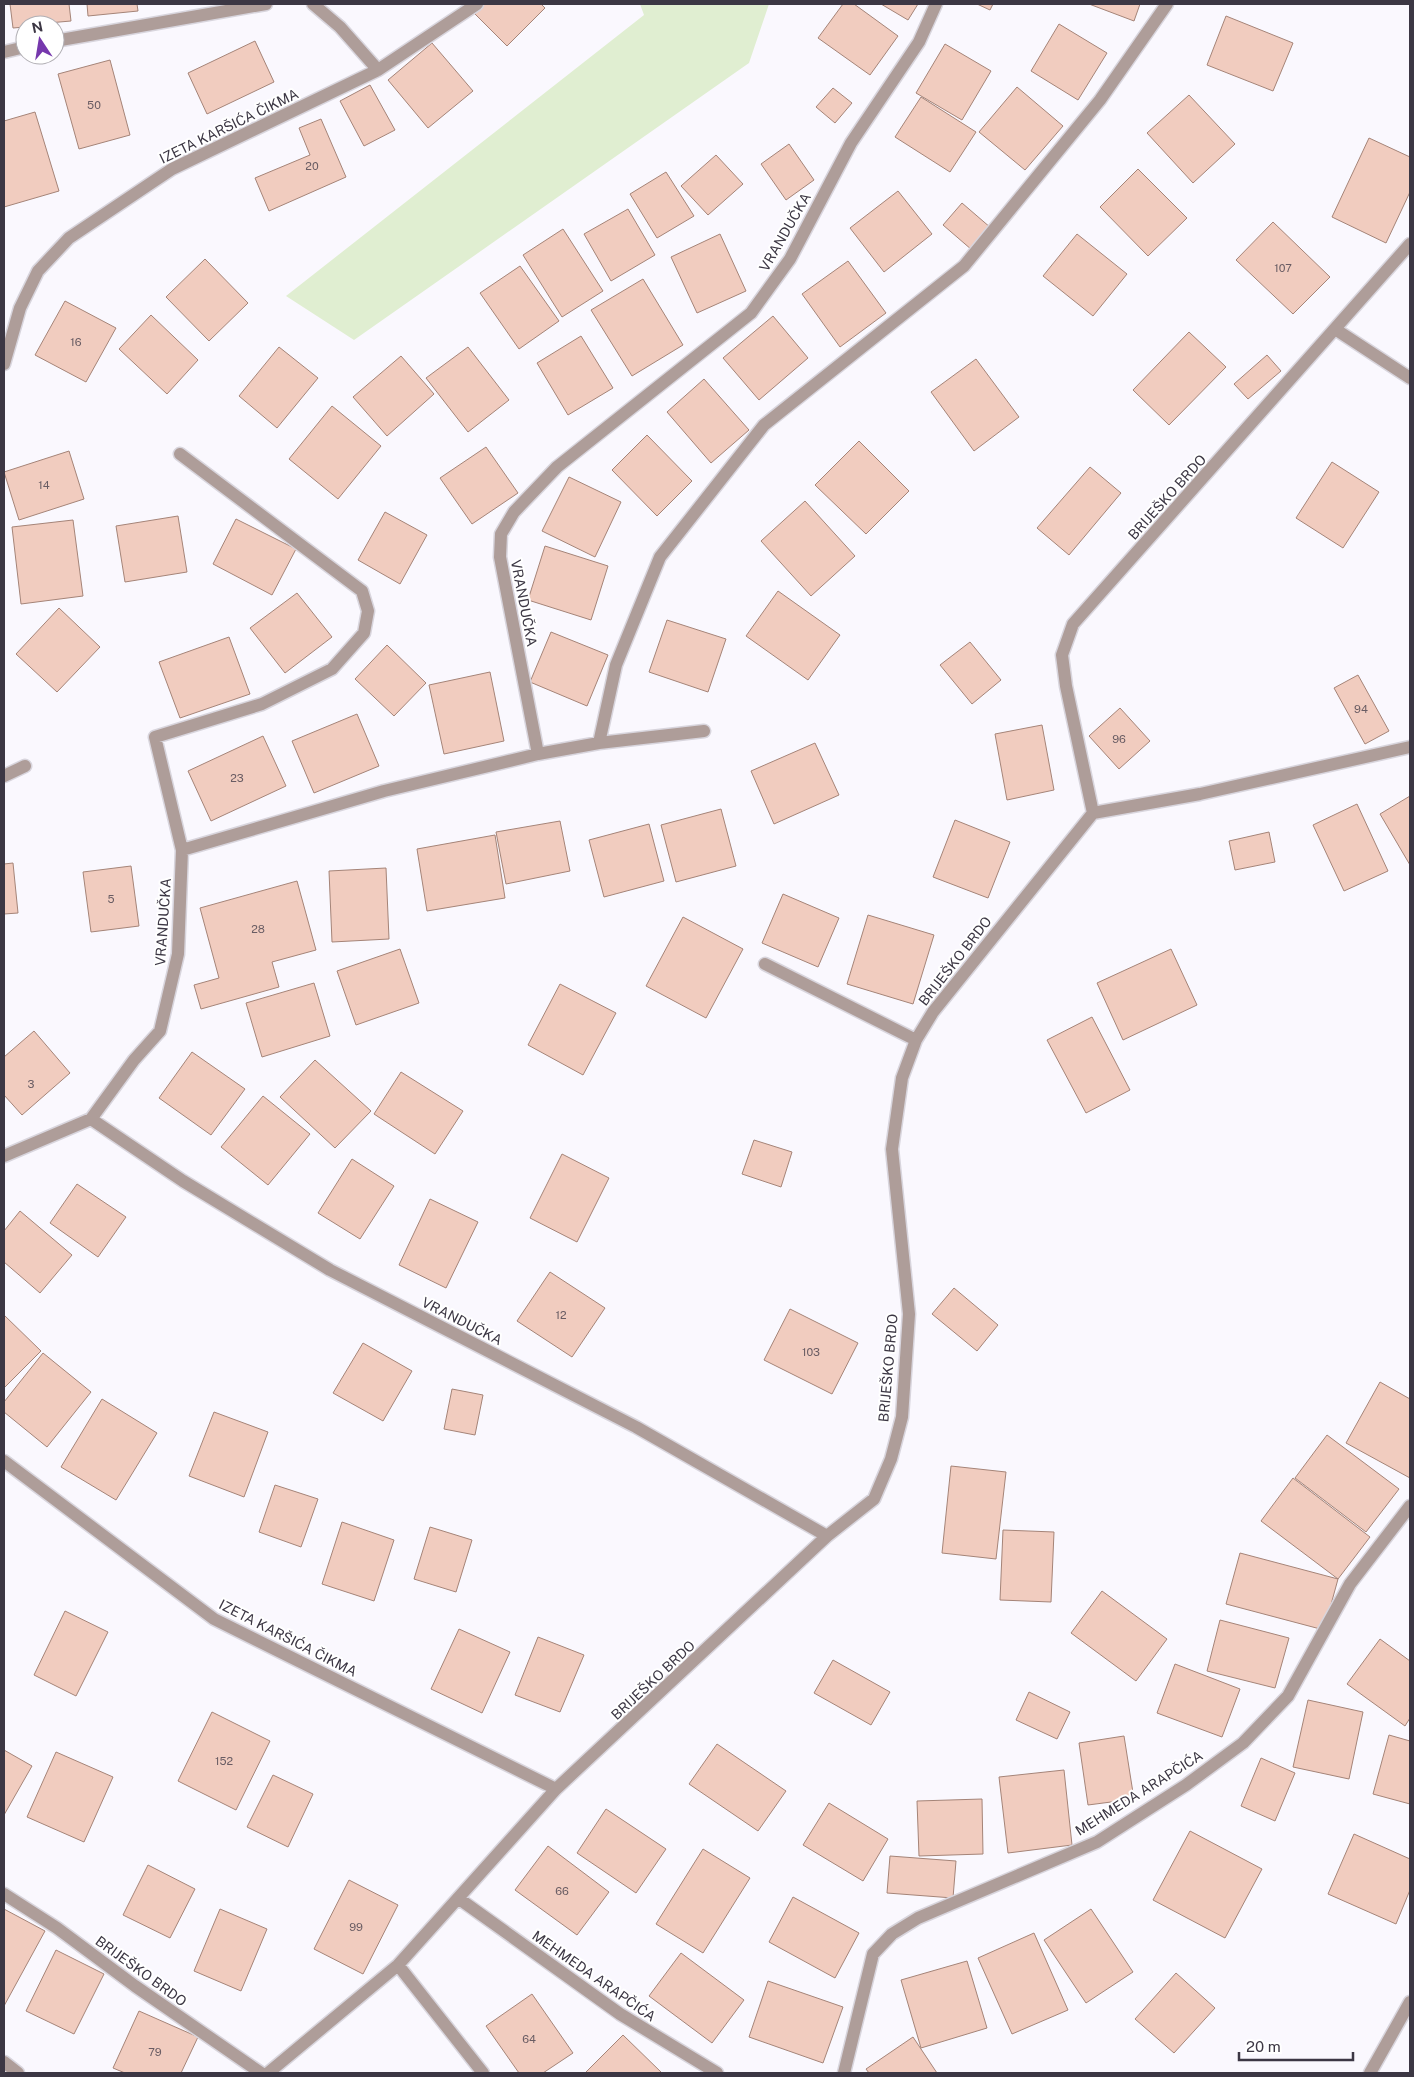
<svg xmlns="http://www.w3.org/2000/svg" width="1414" height="2077" font-family="'Public Sans',sans-serif">
	<rect width="100%" height="100%" fill="#faf8fe"/>
	<path fill="#e0eed1" d="M640 4H769L749 63 354 340 286 296 644 15Z"/>
	<path fill="#f1ccbf" stroke="#a58478" d="M10 4H69L71 21 25 25V27L13 28Z
		M87 4H137L138 11 88 16Z
		M484 4H541L545 8 507 46 474 13Z
		M843 4H854L898 36 870 75 818 38Z
		M881 4H918L908 20Z
		M977 4H993L990 10Z
		M1089 4H1140L1134 21Z
		M1226 16 1293 43 1273 91 1207 65Z
		M1059 24 1107 53 1078 100 1031 71Z
		M255 41 274 82 207 114 188 73Z
		M432 43 473 91 428 128 388 80Z
		M945 44 991 71 962 120 916 93Z
		M110 60 130 135 79 149 58 74Z
		M370 85 395 130 364 146 340 101Z
		M1017 87 1063 126 1025 170 979 132Z
		M833 88 852 103 835 123 816 107Z
		M1189 95 1235 144 1193 183 1147 133Z
		M921 97 976 132 950 172 895 137Z
		M35 112 59 191 4 207V121Z
		M321 119 346 177 269 211 255 178 310 155 299 128Z
		M1369 138 1410 157V192L1386 243 1332 217Z
		M789 144 814 180 786 200 761 164Z
		M716 155 743 184 708 215 681 186Z
		M1138 169 1187 218 1148 256 1100 207Z
		M666 172 694 216 657 238 630 194Z
		M898 191 932 234 884 272 850 228Z
		M962 203 991 228 972 250 943 225Z
		M628 209 655 255 611 281 584 234Z
		M1273 222 1330 277 1293 314 1236 260Z
		M563 229 603 291 562 317 523 255Z
		M720 234 746 291 697 313 671 257Z
		M1077 234 1127 274 1093 316 1043 276Z
		M205 259 248 303 209 341 166 297Z
		M848 261 886 313 840 347 802 294Z
		M520 266 559 321 519 349 480 293Z
		M643 279 683 345 632 376 591 310Z
		M65 301 116 328 86 382 35 355Z
		M151 315 198 360 167 394 119 349Z
		M773 316 808 358 759 400 723 358Z
		M1189 332 1226 367 1169 425 1133 390Z
		M581 336 613 388 568 415 537 363Z
		M279 347 318 378 277 428 239 396Z
		M468 347 509 400 468 432 426 378Z
		M1267 355 1281 371 1248 399 1234 384Z
		M401 356 434 394 387 436 353 397Z
		M976 359 1019 417 974 451 931 392Z
		M704 379 749 430 711 463 667 412Z
		M332 406 381 446 338 499 289 459Z
		M647 435 692 481 657 516 612 470Z
		M859 441 909 491 866 534 815 485Z
		M486 447 518 493 472 524 440 478Z
		M69 451 84 499 19 520 4 472Z
		M1332 462 1379 492 1343 548 1296 518Z
		M1090 467 1121 493 1069 555 1037 528Z
		M569 477 621 502 595 557 542 531Z
		M805 501 855 556 811 596 761 541Z
		M385 512 427 535 400 584 358 560Z
		M178 516 187 572 125 582 116 526Z
		M236 519 296 549 272 595 213 564Z
		M73 520 83 596 21 604 12 527Z
		M545 546 608 566 591 620 528 600Z
		M778 591 840 635 808 680 746 636Z
		M297 593 332 637 285 673 250 628Z
		M59 608 100 647 57 692 16 654Z
		M667 620 726 639 708 692 649 672Z
		M551 632 608 655 587 706 530 682Z
		M229 637 250 694 180 718 159 662Z
		M970 642 1001 680 972 704 940 665Z
		M387 645 426 683 394 716 355 679Z
		M490 672 504 741 444 754 429 685Z
		M1358 675 1389 731 1365 744 1334 688Z
		M1120 708 1150 741 1119 769 1089 736Z
		M357 714 379 766 314 793 292 741Z
		M1042 725 1054 790 1007 800 995 734Z
		M263 736 286 786 211 821 188 771Z
		M815 743 839 795 774 824 751 771Z
		M1410 796V865L1380 814Z
		M1357 804 1388 871 1344 891 1313 825Z
		M721 809 736 866 676 882 661 825Z
		M955 820 1010 842 988 898 933 877Z
		M560 821 570 871 506 884 496 832Z
		M649 824 664 881 604 897 589 840Z
		M1269 832 1275 862 1235 870 1229 841Z
		M495 835 505 898 427 911 417 849Z
		M13 863 18 913 4 914V864Z
		M131 866 139 926 91 932 83 872Z
		M386 868 389 939 332 942 329 871Z
		M297 881 316 950 272 962 279 987 201 1009 194 985 219 978 200 908Z
		M783 894 839 918 818 967 762 943Z
		M868 915 934 935 913 1004 847 984Z
		M683 917 743 949 706 1018 646 986Z
		M400 949 419 1003 356 1025 337 971Z
		M1171 949 1197 1005 1123 1040 1097 983Z
		M314 983 330 1036 262 1057 246 1003Z
		M560 984 616 1013 583 1075 528 1045Z
		M1092 1017 1130 1090 1086 1113 1047 1040Z
		M34 1031 70 1073 22 1115 4 1095V1057Z
		M192 1052 245 1089 211 1135 159 1098Z
		M315 1060 371 1111 335 1148 280 1097Z
		M401 1072 463 1111 435 1154 374 1114Z
		M263 1096 310 1134 268 1185 221 1147Z
		M754 1140 792 1152 781 1187 742 1174Z
		M562 1154 609 1178 577 1242 530 1218Z
		M352 1159 394 1186 360 1239 318 1213Z
		M77 1184 126 1217 98 1257 50 1223Z
		M430 1199 478 1222 446 1288 399 1265Z
		M20 1211 72 1255 40 1293 4 1262V1231Z
		M550 1272 605 1308 572 1357 517 1321Z
		M954 1288 998 1325 977 1351 932 1314Z
		M790 1309 858 1343 832 1394 764 1360Z
		M4 1315 41 1351 4 1388Z
		M363 1343 412 1371 383 1421 333 1393Z
		M43 1353 91 1392 47 1447 4 1412V1402Z
		M1380 1382 1410 1399V1478L1346 1443Z
		M452 1389 483 1395 475 1435 444 1429Z
		M102 1399 157 1433 116 1500 61 1467Z
		M214 1412 268 1432 244 1497 189 1476Z
		M1327 1435 1399 1489 1366 1532 1295 1478Z
		M951 1466 1006 1472 996 1559 942 1553Z
		M1293 1478 1370 1537 1338 1579 1261 1521Z
		M275 1485 318 1499 301 1547 259 1532Z
		M342 1522 394 1540 374 1601 322 1584Z
		M430 1527 472 1540 456 1592 414 1579Z
		M1003 1530 1054 1532 1051 1602 1000 1600Z
		M1240 1553 1338 1579 1324 1630 1226 1604Z
		M1102 1591 1167 1639 1136 1681 1071 1633Z
		M65 1611 108 1632 76 1696 34 1675Z
		M1220 1620 1289 1638 1275 1688 1207 1671Z
		M459 1629 510 1652 482 1713 431 1689Z
		M538 1637 584 1655 560 1712 515 1695Z
		M1380 1639 1410 1661V1718L1405 1726 1347 1684Z
		M833 1660 890 1692 871 1725 814 1693Z
		M1175 1664 1240 1689 1222 1737 1157 1713Z
		M1029 1692 1070 1712 1057 1739 1016 1720Z
		M1308 1700 1363 1712 1349 1779 1293 1767Z
		M212 1712 270 1741 236 1810 178 1781Z
		M1389 1735 1410 1741V1804L1373 1794Z
		M1124 1736 1134 1799 1088 1805 1079 1743Z
		M717 1744 786 1791 758 1831 689 1784Z
		M4 1750 32 1766 4 1815Z
		M56 1752 113 1777 84 1842 27 1817Z
		M1261 1758 1295 1773 1275 1821 1241 1806Z
		M1064 1770 1072 1845 1008 1853 999 1777Z
		M273 1775 313 1794 288 1847 247 1827Z
		M982 1799 983 1854 919 1856 917 1801Z
		M829 1803 888 1839 863 1881 803 1845Z
		M606 1809 666 1849 636 1893 577 1853Z
		M1190 1831 1262 1869 1225 1938 1153 1900Z
		M1354 1834 1410 1859V1890L1396 1924 1328 1894Z
		M548 1846 609 1892 577 1935 515 1890Z
		M703 1849 750 1878 703 1953 656 1924Z
		M890 1856 956 1861 953 1898 887 1893Z
		M148 1865 195 1889 170 1938 123 1915Z
		M349 1880 398 1905 363 1974 314 1949Z
		M793 1897 859 1933 835 1978 769 1942Z
		M4 1909 45 1931 4 2006Z
		M220 1909 267 1929 241 1991 194 1971Z
		M1091 1909 1133 1972 1086 2003 1044 1940Z
		M1034 1933 1068 2010 1012 2034 978 1958Z
		M56 1950 104 1974 74 2034 26 2011Z
		M681 1953 744 2000 712 2043 649 1996Z
		M967 1961 987 2028 921 2048 901 1980Z
		M1176 1973 1215 2008 1174 2053 1135 2019Z
		M768 1981 843 2007 823 2063 749 2037Z
		M532 1994 573 2053 543 2073H519L486 2026Z
		M139 2011 198 2037 181 2073H125L113 2068Z
		M623 2035 662 2073H585Z
		M913 2037 937 2073H869L866 2069Z"/>
	<g fill="none" stroke-linecap="round" stroke-linejoin="round">
		<defs>
			<path id="lane" d="M1335 329 1410 378"/>
			<path id="street" d="M313 4 340 27 378 70
				M55 41 266 4
				M4 52 25 47
				M4 364 20 308 38 271 69 238 172 169 378 70 477 4
				M599 743 616 665 660 557 764 425 964 266 1100 100 1167 4
				M538 754 599 743 704 731
				M4 776 25 766
				M1093 813 1200 794 1410 747
				M182 850 384 791 538 754 500 557 501 534 514 512 557 467 751 313 790 259 851 143 919 42 936 4
				M765 964 916 1040
				M91 1119 183 1181 330 1270 636 1427 827 1536
				M4 1156 91 1119 134 1060 160 1031 178 954 182 850 155 737 262 704 332 669 364 633 368 611 362 591 180 454
				M4 1461 214 1619 556 1789
				M4 1894 57 1928 135 1986 261 2073
				M458 1898 620 2014 717 2073
				M398 1965 483 2073
				M4 2062 18 2073
				M268 2073 398 1965 556 1789 827 1536 874 1499 891 1459 902 1417 909 1314 892 1149 902 1078 916 1040 933 1012 1093 813 1066 686 1062 655 1073 624 1410 244
				M844 2073 873 1954 892 1934 918 1918 1097 1842 1186 1785 1243 1743 1288 1696 1350 1584 1410 1506
				M1370 2073 1410 2002"/>
		</defs>
		<use href="#lane" stroke="#d8d5dd" stroke-width="15"/>
		<use href="#street" stroke="#d8d5dd" stroke-width="15"/>
		<use href="#lane" stroke="#ae9d99" stroke-width="12"/>
		<use href="#street" stroke="#ae9d99" stroke-width="12"/>
	</g>
	<g text-anchor="middle" dominant-baseline="central" stroke-width="4" stroke-linejoin="round" paint-order="stroke">
		<g font-size="11" fill="#695c63">
			<text x="94" y="105">50</text>
			<text x="312" y="166">20</text>
			<text x="1283" y="268">107</text>
			<text x="76" y="342">16</text>
			<text x="44" y="485">14</text>
			<text x="1361" y="709">94</text>
			<text x="1119" y="739">96</text>
			<text x="237" y="778">23</text>
			<text x="111" y="899">5</text>
			<text x="258" y="929">28</text>
			<text x="31" y="1084">3</text>
			<text x="561" y="1315">12</text>
			<text x="811" y="1352">103</text>
			<text x="224" y="1761">152</text>
			<text x="562" y="1891">66</text>
			<text x="356" y="1927">99</text>
			<text x="529" y="2039">64</text>
			<text x="155" y="2052">79</text>
		</g>
		<g font-size="14" fill="#3c3744" stroke="#fff">
			<text transform="translate(229 126) rotate(-26)">IZETA KARŠIĆA ČIKMA</text>
			<text transform="translate(785 232) rotate(-60)">VRANDUČKA</text>
			<text transform="translate(1167 497) rotate(-48)">BRIJEŠKO BRDO</text>
			<text transform="translate(524 603) rotate(79)">VRANDUČKA</text>
			<text transform="translate(163 922) rotate(-86)">VRANDUČKA</text>
			<text transform="translate(955 961) rotate(-52)">BRIJEŠKO BRDO</text>
			<text transform="translate(462 1321) rotate(27)">VRANDUČKA</text>
			<text transform="translate(888 1368) rotate(-85)">BRIJEŠKO BRDO</text>
			<text transform="translate(288 1638) rotate(27)">IZETA KARŠIĆA ČIKMA</text>
			<text transform="translate(653 1680) rotate(-43)">BRIJEŠKO BRDO</text>
			<text transform="translate(1139 1793) rotate(-32)">MEHMEDA ARAPČIĆA</text>
			<text transform="translate(141 1971) rotate(36)">BRIJEŠKO BRDO</text>
			<text transform="translate(594 1976) rotate(35)">MEHMEDA ARAPČIĆA</text>
		</g>
	</g>
	<rect width="1414" height="2077" fill="none" stroke="#3c3744" stroke-width="10"/>
	<g transform="translate(40 40) rotate(348)"><circle r="24" fill="#ffffff" stroke="#b1afb4"/>
	<path d="M0-4L9 19L0 12L-9 19Z" fill="#7638ad"/>
	<text y="-8" font-size="14" font-weight="bold" text-anchor="middle" fill="#3c3744">N</text>
	</g>
	<path d="M1239 2052v8h114v-8" fill="none" stroke="#3c3744" stroke-width="2.5"/>
	<text x="1246" y="2052" font-size="15" fill="#3c3744" stroke="#ffffff" stroke-width="4" paint-order="stroke">20 m</text>
</svg>
